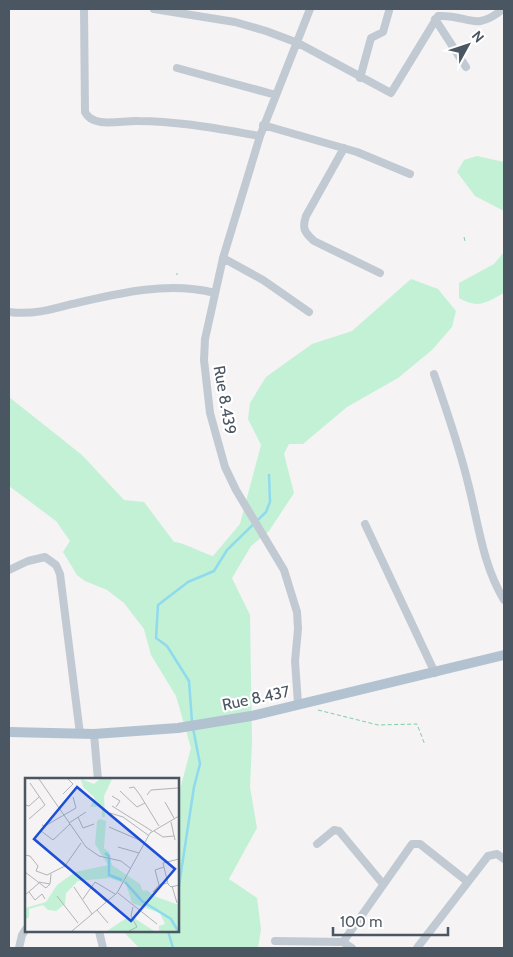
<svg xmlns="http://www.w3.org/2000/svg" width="513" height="957" font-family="Cabin,sans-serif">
	<rect width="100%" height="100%" fill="#f5f3f3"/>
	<path fill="#c3f1d5" d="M477 156 504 162V211L475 196 457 172 464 160Z
		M504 252V293C485 303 479 309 459 298V283L494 264Z
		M411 279 438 289 456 311 452 327 432 350 398 378 347 407 303 444H289L284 454 294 493 269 531 251 546 232 578 250 615 252 743 250 787 257 828 229 879 257 898 261 929 258 948H139L123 931H178V797L191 748 176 696 151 655 144 629 124 603 107 590 85 581 77 575 63 552 70 541 56 521 9 486V397L82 455 124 500 144 502 174 542C183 542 202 553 213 556L240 524 261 445 248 419 250 403 266 377 312 344 352 331Z"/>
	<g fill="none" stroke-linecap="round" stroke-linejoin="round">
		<path stroke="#90daee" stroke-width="2.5" d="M192 722 189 681 167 646 156 638 158 605 188 582 214 571 227 550 266 512 270 502 269 475
			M178 892 194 787 200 764 193 728
			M168 931 173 948"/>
		<path stroke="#7ad0a6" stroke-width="1" stroke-dasharray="4 2.5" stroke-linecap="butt" d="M464 237 465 241
			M176 274H178
			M318 710 378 725 417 724 425 745"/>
		<path stroke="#c1cad2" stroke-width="8" d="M84 9 85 112C93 129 122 120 138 121 179 121 219 129 260 136
			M154 9 235 22 266 31 298 43 391 93 438 16C468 14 474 33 503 9
			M435 19 466 67
			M177 68 276 95
			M360 78 371 38 383 32 389 11
			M263 125 357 152 410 174
			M344 148 306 216C302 228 304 232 314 241L380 273
			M223 258 263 280 309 312
			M9 312C32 315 50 310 72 304 119 293 168 281 215 293
			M434 374C447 411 460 449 469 487 479 527 483 565 504 600
			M365 524 435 673
			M9 570 28 561 45 557 56 565 60 574 80 734
			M298 704 295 661 298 629 297 612 284 570 236 490 225 467 210 413 204 360 205 339 223 258 260 136 310 9
			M94 734 98 780
			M317 844 334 830 339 831 383 884
			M99 931 103 948
			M275 941 343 942 352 948
			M343 942 412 844H420L468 882
			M19 948 22 935 26 929
			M417 948 488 856 497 854 504 859"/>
		<path stroke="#b3c2d1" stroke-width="10" d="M9 732 94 734 178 728 251 716 504 655"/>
	</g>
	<g text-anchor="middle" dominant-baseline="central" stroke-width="4.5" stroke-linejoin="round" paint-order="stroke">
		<g font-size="16" fill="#4a5661" stroke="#fff">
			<text transform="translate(225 400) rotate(80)">Rue 8.439</text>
			<text transform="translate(256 698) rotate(-12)">Rue 8.437</text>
		</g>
	</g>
	<g transform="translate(25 778)">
		<rect width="154" height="154" fill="#f5f3f3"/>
		<path d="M56 1 69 6 75 1H87L79 18 80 39H77V28L65 29 70 20 58 9ZM75 41 81 43 79 70 84 74 87 87 115 106 118 113 122 112 129 118 154 127V153H134V148L140 146 135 135 107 125 101 106 85 100 53 103 41 115 40 126 31 133 23 132 18 127 4 131V139L0 142V130L21 124 32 107 50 94 83 87 70 66 72 43ZM109 140 129 153H82L100 141Z" fill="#c3f1d5"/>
		<path fill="none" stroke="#90daee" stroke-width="2.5" d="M80 75 84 78V97L97 102M100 104 117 123 146 141 153 153"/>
		<path fill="none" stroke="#b1b4b9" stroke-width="1" d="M14 1 61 69 74 78 96 83 105 90M104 10 109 9 115 17 134 48M95 13 112 29 120 25M38 16 48 6 43 1M122 17 126 12 153 10M87 18 95 23 91 29M140 24 149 40M0 27 4 28 14 19M87 28 127 53M85 35 98 39 123 57M53 39 58 50 69 46M4 41 20 27 5 5M146 44 150 62M44 45 61 34M17 47 20 48 51 30 48 19M84 49 119 64M16 53 28 62 45 46M129 53 138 59 149 58M93 69 114 75M0 77 5 78 13 88 11 93 22 97 40 88 56 65M154 81 138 85 143 106 146 109 154 107M0 94 21 110 25 106M14 104 25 106 26 96M134 107 130 92 139 89M147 108 152 125M49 109 67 136M67 110 81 124M4 114 10 122 17 116 20 121M128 114 134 107 142 105M93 115 132 146M0 117 14 105M32 118 53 145M58 121 70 104 90 116M72 132 83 145M47 153 92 115 125 55 154 38M104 153 112 149 106 138 108 129"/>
		<path fill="#1d4ed8" fill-opacity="0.15" stroke="#1d4ed8" stroke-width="2.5" d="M52 9 150 91 106 143 9 61Z"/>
		<rect width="154" height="154" fill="none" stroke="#4a5661" stroke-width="2.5"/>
	</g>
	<rect width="513" height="957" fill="none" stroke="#4a5661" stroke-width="20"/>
	<g transform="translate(468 45) rotate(50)" stroke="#ffffff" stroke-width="4" paint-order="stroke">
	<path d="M0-4L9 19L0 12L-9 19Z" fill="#4a5661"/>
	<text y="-8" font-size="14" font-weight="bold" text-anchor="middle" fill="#4a5661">N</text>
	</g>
	<path d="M333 927v8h115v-8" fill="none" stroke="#4a5661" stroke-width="2.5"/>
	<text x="340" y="927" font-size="15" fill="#4a5661" stroke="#ffffff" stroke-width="4" paint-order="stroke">100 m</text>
</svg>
